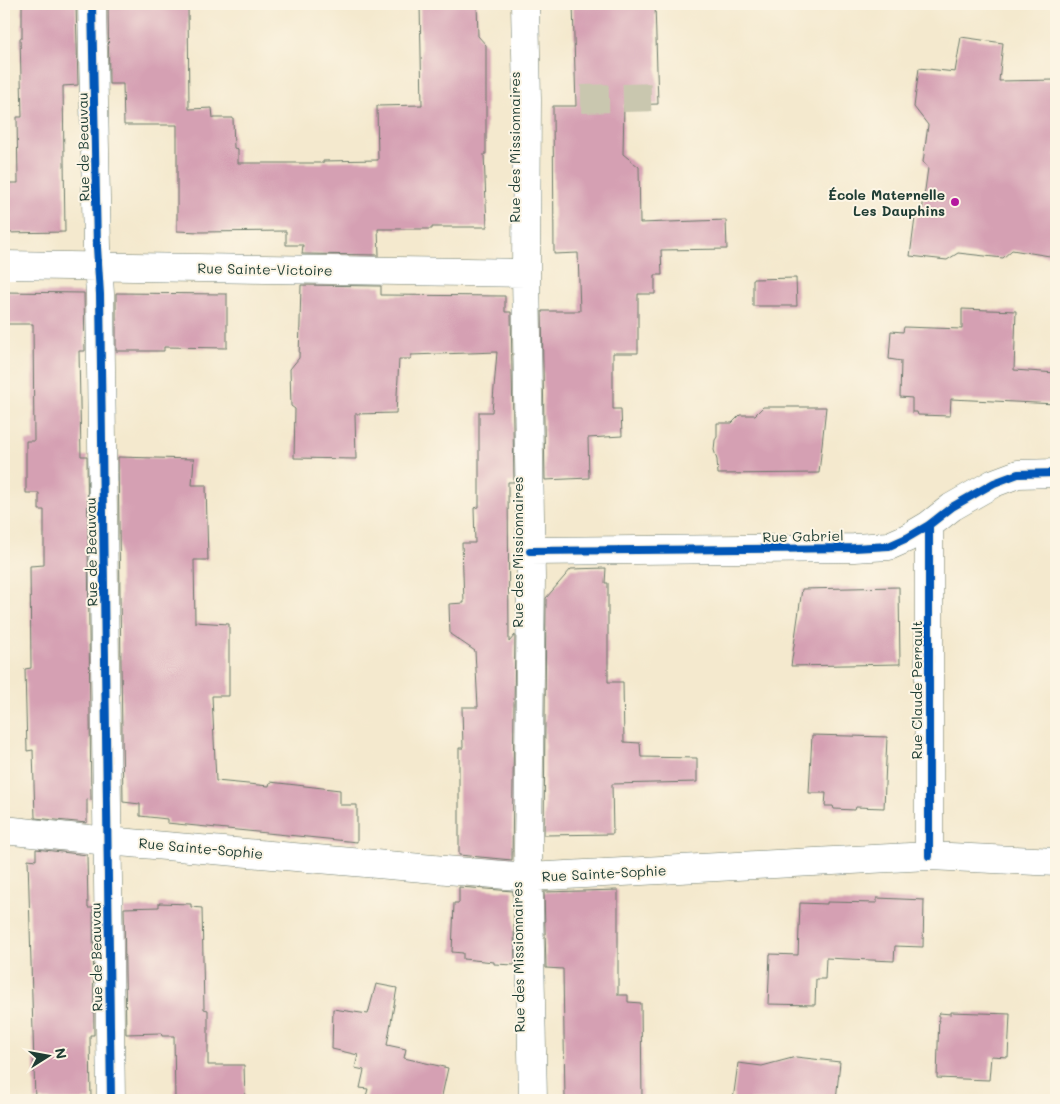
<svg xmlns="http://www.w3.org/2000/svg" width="1060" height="1104" font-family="Mali,sans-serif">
	<rect width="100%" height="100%" fill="#fcf5e5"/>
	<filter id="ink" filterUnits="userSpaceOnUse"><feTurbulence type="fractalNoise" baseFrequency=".02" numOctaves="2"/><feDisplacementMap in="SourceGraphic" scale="10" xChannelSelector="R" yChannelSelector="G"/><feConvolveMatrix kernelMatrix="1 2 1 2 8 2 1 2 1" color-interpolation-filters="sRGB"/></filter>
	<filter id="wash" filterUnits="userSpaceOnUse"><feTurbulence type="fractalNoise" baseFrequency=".0096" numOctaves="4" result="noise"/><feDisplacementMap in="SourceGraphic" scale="20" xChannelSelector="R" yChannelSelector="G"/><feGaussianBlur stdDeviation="1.12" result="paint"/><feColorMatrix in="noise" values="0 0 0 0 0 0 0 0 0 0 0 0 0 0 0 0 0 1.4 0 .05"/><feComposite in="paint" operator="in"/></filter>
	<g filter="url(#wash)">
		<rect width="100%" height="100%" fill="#f4e9ce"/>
		<g id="blocks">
			<path fill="#d5a0b3" d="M22 4H76L78 85 63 86 65 232 4 233V183H18L17 117H22L20 38H22Z
				M108 4H188L189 109 212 108 213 118H233L234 148 238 149V163H323V161L378 160 377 106 422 105 420 4H477L478 36 486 45V154H484L487 227H432V229H378L379 255 302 254 303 245H286V231L200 232 177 231V125H124L123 84H109Z
				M573 4H655L658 104 624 105 623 154 639 167 640 223 726 220 727 249 661 250 662 275H655V294H638V353H613V409H621L622 436 588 438 589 478 545 480 542 311H580L578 253 554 254 553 106H576Z
				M961 37 1003 43 999 81 1056 80V257L1012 250 1003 258 958 253 947 260 910 256 915 218 922 212 928 168 923 162 928 125 914 107 919 68 955 72Z
				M796 278 797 306H753V279Z
				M301 285 381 286V295L505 296V312H511L514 482H508L509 642 515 635 512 860 459 855V748H463L462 707H478L475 651 450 634 449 604 464 603 462 543H475L474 508 479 507V412H492L497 352 411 355V359H399L396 413 355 414 356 459 294 458 295 409 291 406 290 369 299 358Z
				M4 292 84 293 85 351H79L81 456H87L91 800 87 799V823L35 818 33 750 27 751 25 669 31 668 30 566 44 565V510H39V493H26V441H34L33 324H4Z
				M116 293 227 294V348L164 347V351H116Z
				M962 309 1016 311 1014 370 1056 373V404L951 399 950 416 918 415 917 412H912V398L900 397 901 361 889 359 891 331 903 332 904 327 962 329Z
				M763 407H826L819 473 718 474 717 460 714 450 715 440 717 437V423H732L740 415H755Z
				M118 457 194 459 192 485H206L208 560H194L195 622 229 624V696H212L216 781 269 786 270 782 340 790V805H357V842L167 823V819L140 816V804L123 802Z
				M606 568 605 583H608V682H623L624 742 640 743 641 757 697 758V782L612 784 613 834 544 835 546 598 571 569Z
				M899 587 900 664 791 666 802 589Z
				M812 735 887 737 884 808 856 807 855 810 834 809 833 806H825L826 793H809Z
				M36 849 87 855 88 908H93L94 1035H90L91 1100H35L28 859 36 860Z
				M459 887 513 891 515 965 494 964V962L463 959V953L452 952 454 903H459Z
				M618 890V995H628V1002L641 1003 642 1100H565L563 969 546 968 544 892Z
				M877 898 924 900 923 947 895 946 894 961 826 958 825 979H816L815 1005 768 1004 770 954 798 955 800 903 827 904V902L877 903Z
				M159 903 191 904V907L202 908 204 1009 208 1010V1065H244L245 1100H175L174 1036H162L161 1033 126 1034 124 908 159 907Z
				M376 984 397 988 387 1045 406 1049 404 1058 448 1068 441 1100H365L368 1089 360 1088 364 1070 355 1068 358 1055 332 1049 333 1009 368 1014Z
				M951 1012 1010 1014 1008 1057 991 1056 989 1080 937 1078 939 1013 951 1014Z
				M796 1057 840 1062 836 1100H733L738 1063 762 1066Z"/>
		</g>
	</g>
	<g filter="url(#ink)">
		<use href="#blocks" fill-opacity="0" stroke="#6a796a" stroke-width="1"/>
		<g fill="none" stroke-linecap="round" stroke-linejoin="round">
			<path stroke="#c9c7af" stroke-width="28" stroke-dasharray="28 14" stroke-linecap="butt" d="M581 99 658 97"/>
			<defs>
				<path id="minor" d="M92 4 97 247 100 294 111 1100
					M525 4 527 100 526 273 531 578 528 851 533 1100
					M4 265 526 273
					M530 551 854 548 889 546 907 538 929 525 952 507 994 483 1018 474 1056 473
					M4 830 107 841 528 877 929 856 1056 862
					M929 856V525"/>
			</defs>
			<use href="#minor" stroke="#6a796a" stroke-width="29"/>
			<use href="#minor" stroke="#fff" stroke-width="28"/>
			<defs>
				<path id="cycleway" d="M92 4 97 247 100 294 111 1100
					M530 551 854 548 889 546 907 538 929 525 952 507 994 483 1018 474 1056 473
					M929 856V525"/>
			</defs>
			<use href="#cycleway" stroke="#fcf5e5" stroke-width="11"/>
			<use href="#cycleway" stroke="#0057b8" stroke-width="8"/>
		</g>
	</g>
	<circle fill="#b5179e" stroke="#fcf5e5" stroke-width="2" cx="955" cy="202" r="5"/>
	<g text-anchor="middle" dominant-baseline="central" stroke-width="4" stroke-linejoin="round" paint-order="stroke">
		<g font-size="14" fill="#1f3d34" stroke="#fcf5e5">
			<text transform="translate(83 147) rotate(-91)">Rue de Beauvau</text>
			<text transform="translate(514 147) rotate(-90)">Rue des Missionnaires</text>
			<text transform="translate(265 269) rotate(1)">Rue Sainte-Victoire</text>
			<text transform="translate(803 536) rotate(-1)">Rue Gabriel</text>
			<text transform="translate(91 552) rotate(-91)">Rue de Beauvau</text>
			<text transform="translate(517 552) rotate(-90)">Rue des Missionnaires</text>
			<text transform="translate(916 690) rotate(-90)">Rue Claude Perrault</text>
			<text transform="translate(201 848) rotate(5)">Rue Sainte-Sophie</text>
			<text transform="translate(604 873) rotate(-3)">Rue Sainte-Sophie</text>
			<text transform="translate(96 957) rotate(-91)">Rue de Beauvau</text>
			<text transform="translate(518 957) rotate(-91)">Rue des Missionnaires</text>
		</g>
		<g font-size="14" font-weight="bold" fill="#1f3d34" stroke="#fcf5e5" text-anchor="end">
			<text x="945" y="194">École Maternelle<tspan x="945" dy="16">Les Dauphins</tspan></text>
		</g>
	</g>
	<rect width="1060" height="1104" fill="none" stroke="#fcf5e5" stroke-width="20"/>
	<g transform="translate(48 1056) rotate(79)" stroke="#fcf5e5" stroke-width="4" paint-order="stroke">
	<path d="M0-4L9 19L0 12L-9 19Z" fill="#1f3d34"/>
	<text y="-8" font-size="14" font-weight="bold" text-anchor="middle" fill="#1f3d34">N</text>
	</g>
</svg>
